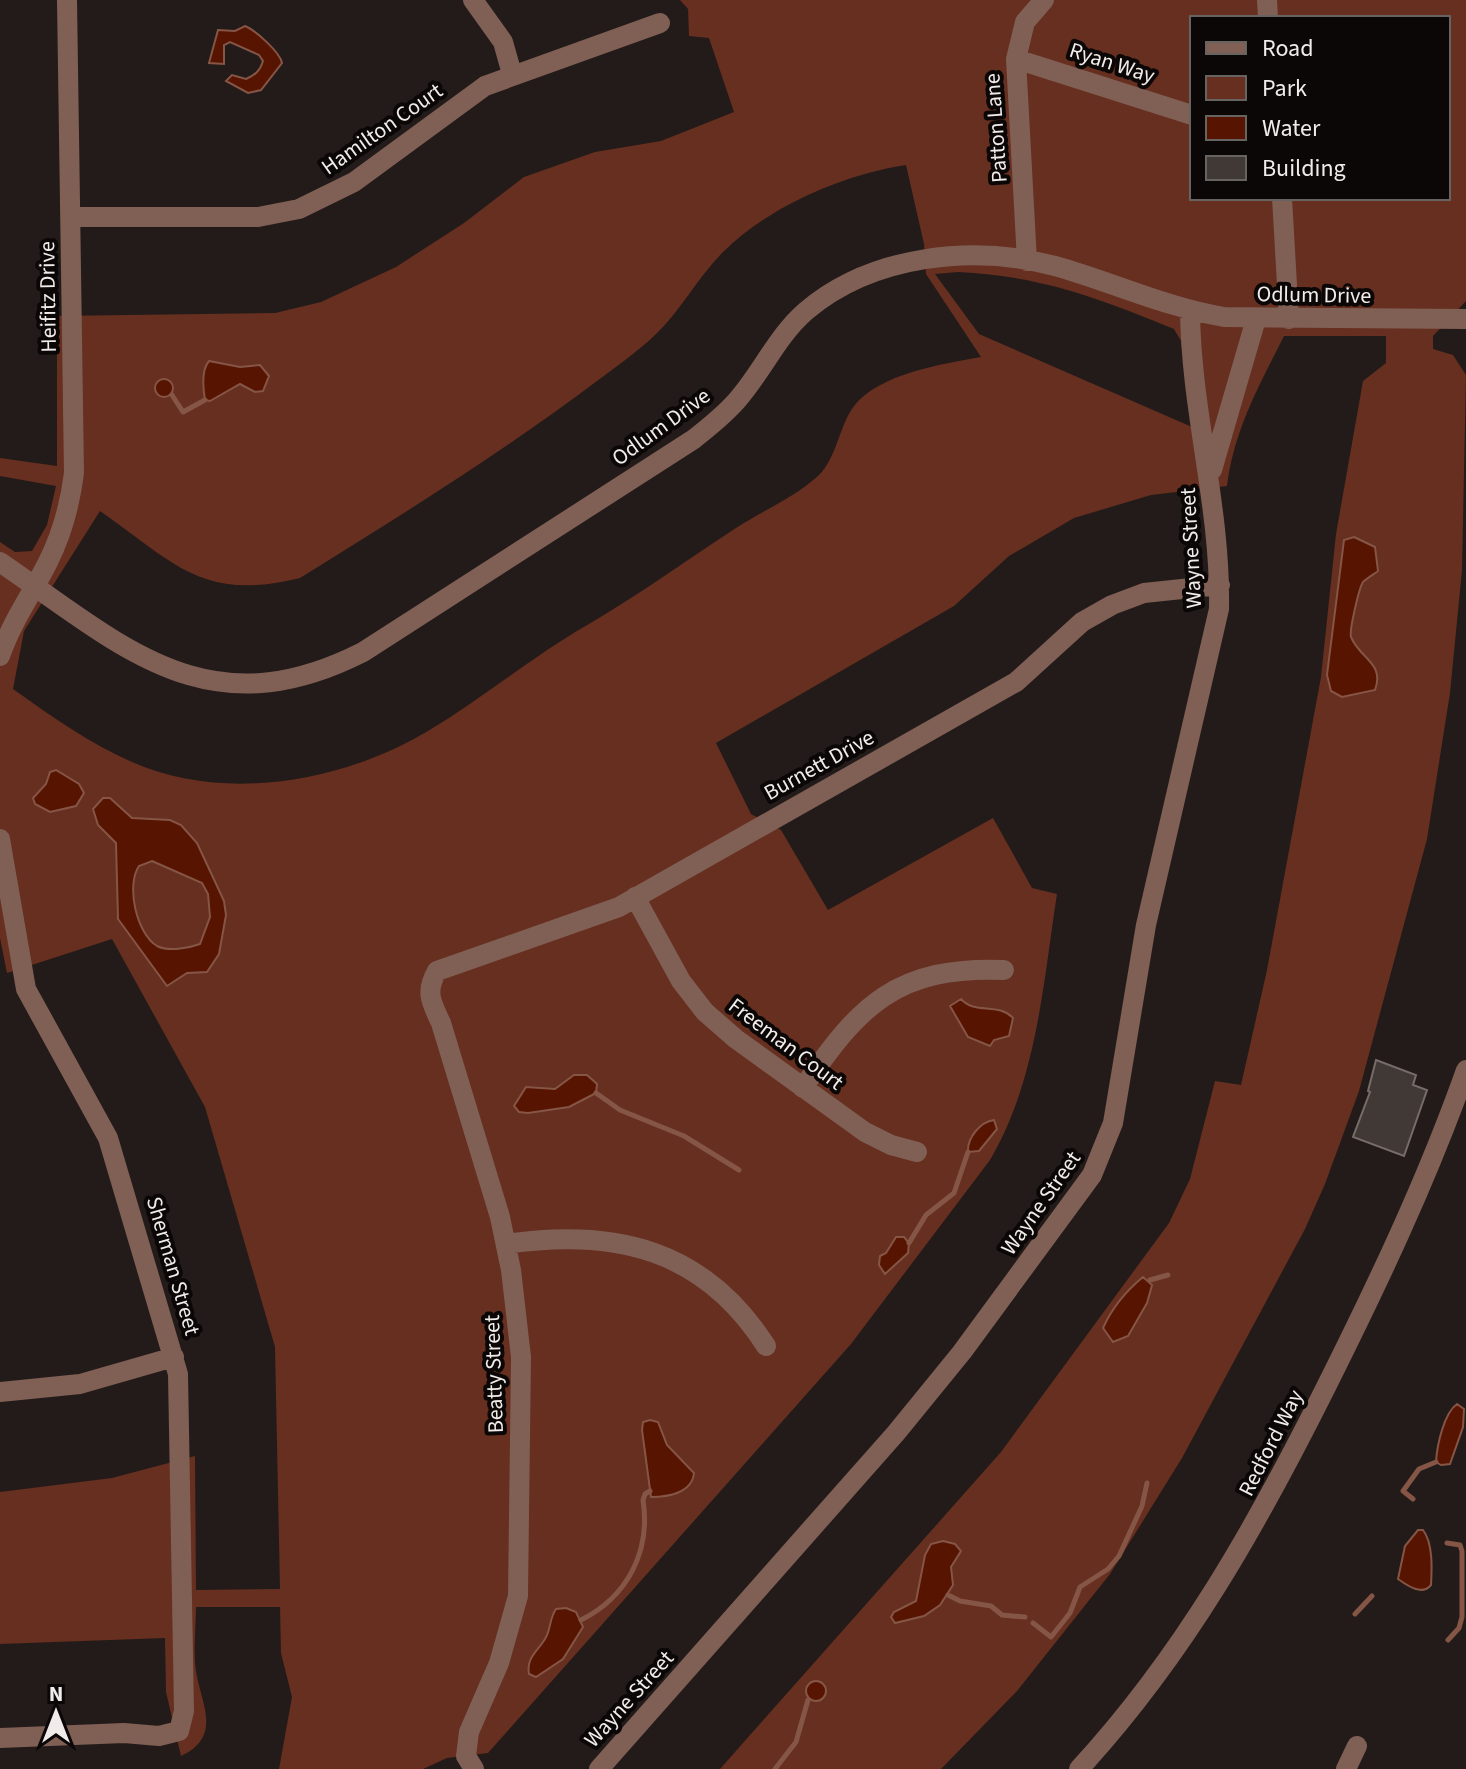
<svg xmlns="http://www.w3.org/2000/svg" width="1466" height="1769" font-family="'Source Sans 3',sans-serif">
	<rect width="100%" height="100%" fill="#231b19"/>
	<path fill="#662f1f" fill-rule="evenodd" d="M680 0H1466V301L1433 336V349L1453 355 1466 375 1462 570 1450 693 1427 839 1359 1091 1325 1184 1305 1229 1182 1458 1110 1574 1017 1691 941 1769H720L1001 1452 1169 1223 1190 1179 1215 1081 1241 1085 1267 970 1321 677 1336 534 1363 381 1386 363V336H1284C1259 386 1234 430 1227 486L1151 495 1074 518 1009 556 954 606 716 743 751 814 781 830 828 910 993 818 1032 888 1057 894C1043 984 1037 1080 990 1160L851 1344 488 1753 447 1758 423 1769H279L292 1697 281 1653 280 1607H196C196 1627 193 1651 196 1671 201 1704 223 1736 181 1756L166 1692 165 1638 0 1644V1492L112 1478 195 1456 196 1590 280 1589 275 1347 205 1107 112 939 7 973 0 938V542L15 552 32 551 47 525 56 486 0 476V458L57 466V316L275 313 321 302 396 267 464 223 524 177 595 152 661 141 734 112 709 38 689 36 688 9ZM1192 18H1448V198H1192ZM906 165 924 244 926 274 981 357C943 364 880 373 854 406 839 426 837 458 818 476 795 497 762 511 736 528 687 560 640 594 589 624 533 656 483 698 428 731 342 782 226 803 132 762 89 743 51 716 13 689L24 631 100 511C176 564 202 602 300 578 400 516 503 452 597 381 616 367 637 352 654 336 681 311 697 278 723 252 770 206 842 175 906 165ZM958 272C1042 276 1098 298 1174 329L1181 341 1192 427 979 334 935 274Z"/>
	<path fill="#571400" stroke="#855546" stroke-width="2" fill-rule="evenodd" d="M245 26C255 30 280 52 282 63L261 90 248 93 226 81 232 75 246 79C255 75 260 71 263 61L259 55 230 42 224 45V64L209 63 218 30 235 31Z
		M209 361 240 367 260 365 269 376 263 391 255 392 240 384 210 401 205 400C203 388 201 370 209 361Z
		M155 388a9 9 0 1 1 18 0a9 9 0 1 1-18 0Z
		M1354 537 1375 547 1378 571C1374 574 1366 579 1363 582 1359 588 1349 631 1351 637 1360 659 1385 663 1375 690L1342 697 1331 691 1327 675 1344 540Z
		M56 770 79 784 84 793 76 806 50 812 35 804 33 798 46 784 50 772Z
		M103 798H110L132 818 170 820 181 825 197 843 224 901 226 915 219 954 207 972 187 973 167 986 118 919 116 843 98 825 93 809ZM152 861 202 883 208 894 210 917 200 944C189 948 169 952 157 946 136 933 126 885 139 866Z
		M961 999C975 1015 998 1002 1013 1018L1009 1036 994 1040 990 1046 968 1037 950 1006Z
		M574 1075H587L597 1084 596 1093 569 1107 528 1113 519 1112 514 1106 526 1087 555 1089Z
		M994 1120 997 1129 979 1151 968 1152C967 1138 980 1122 994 1120Z
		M896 1237H904L909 1243 908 1253 885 1274 879 1265 880 1256 886 1253Z
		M1143 1277 1152 1285 1147 1303 1128 1336 1113 1342 1103 1328C1112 1308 1126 1291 1143 1277Z
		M1457 1404 1464 1409 1463 1427 1450 1464 1441 1465 1436 1462C1437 1445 1444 1413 1457 1404Z
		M650 1420 658 1422 667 1445 694 1473C692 1493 668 1497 651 1497L642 1430 643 1422Z
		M1418 1530H1423C1433 1543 1432 1568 1431 1585 1422 1596 1408 1586 1398 1579L1405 1546Z
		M943 1541 955 1544 961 1551 951 1567 953 1585 940 1605 924 1616 895 1623 891 1617 894 1612 916 1601 925 1555 931 1544Z
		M566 1608 576 1612 583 1627 563 1659 536 1677 529 1674C526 1658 537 1652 545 1639 551 1630 549 1619 556 1609Z
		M806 1691a10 10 0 1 1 20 0a10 10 0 1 1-20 0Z"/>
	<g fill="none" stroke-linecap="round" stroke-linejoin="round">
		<path stroke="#855546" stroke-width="5" d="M172 395 183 412 205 400
			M596 1093 620 1110 684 1136 739 1170
			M909 1243 926 1215 954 1193 968 1152
			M1150 1280 1168 1275
			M1413 1499 1403 1491 1419 1469 1436 1462
			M1447 1543 1460 1545 1462 1551V1617L1459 1628 1448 1640
			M948 1595 960 1601 991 1606 1002 1615 1025 1617
			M1355 1614 1372 1596
			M581 1620C627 1597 651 1552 643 1500L645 1494 650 1491
			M1033 1623 1051 1637 1070 1613 1080 1587 1108 1569 1119 1556 1142 1506 1147 1483
			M775 1769 796 1742 808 1700"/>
	</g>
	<path fill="#413936" stroke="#766d6a" stroke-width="2" d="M1376 1060 1416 1075 1413 1085 1427 1090 1404 1156 1353 1137 1370 1092 1368 1091Z"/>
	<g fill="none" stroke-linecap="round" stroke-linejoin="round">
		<path stroke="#805f55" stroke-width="20" d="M473 0 503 42 512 74
			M1267 0 1268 18
			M1016 59 1192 115
			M1282 198 1289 319
			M70 217H258L299 209 354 182 485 86 660 23
			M1027 261 1016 59 1025 22 1044 0
			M1212 470 1256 319
			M0 562C124 647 207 731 363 652L694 439C710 426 726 414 739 398 763 370 778 335 806 311 872 255 973 244 1055 266 1112 282 1165 307 1224 317L1466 319
			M0 656C12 621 32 594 48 562 62 534 70 505 74 473L67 0
			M0 839 26 989 108 1138 178 1374 184 1711 179 1731 159 1736 124 1733 0 1738
			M635 897 681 981 705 1012 736 1039 865 1132 891 1145 917 1152
			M803 1088C859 1005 897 966 1004 970
			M506 1244C615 1228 704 1249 766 1346
			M0 1392 80 1384 174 1357
			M474 1769 466 1756 469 1732 499 1663 518 1596 521 1357 511 1270 500 1217 441 1023C431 1002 425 992 437 971L619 907 1016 682 1082 622 1112 605 1144 593 1220 585
			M599 1769 896 1433 962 1352 1092 1175 1113 1123 1146 925 1219 609C1221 507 1191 412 1190 311
			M1079 1769C1184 1655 1257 1525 1326 1387 1378 1283 1427 1180 1466 1070
			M1346 1769 1357 1746"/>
	</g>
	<g text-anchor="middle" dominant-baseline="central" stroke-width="8" stroke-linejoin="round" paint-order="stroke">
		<g font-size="22" fill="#f1ecea" stroke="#0a0706">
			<text transform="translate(1112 63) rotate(18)">Ryan Way</text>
			<text transform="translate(996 128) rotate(-94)">Patton Lane</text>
			<text transform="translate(382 129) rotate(-35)">Hamilton Court</text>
			<text transform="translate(1314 295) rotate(1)">Odlum Drive</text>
			<text transform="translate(48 297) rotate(-91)">Heifitz Drive</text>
			<text transform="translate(661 427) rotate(-36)">Odlum Drive</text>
			<text transform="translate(1191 548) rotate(-93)">Wayne Street</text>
			<text transform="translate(819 765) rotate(-29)">Burnett Drive</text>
			<text transform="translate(786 1044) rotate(37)">Freeman Court</text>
			<text transform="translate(1041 1203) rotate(-55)">Wayne Street</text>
			<text transform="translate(173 1266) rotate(74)">Sherman Street</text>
			<text transform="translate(494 1374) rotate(-92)">Beatty Street</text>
			<text transform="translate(1271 1443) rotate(-63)">Redford Way</text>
			<text transform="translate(629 1699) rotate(-48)">Wayne Street</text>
		</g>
	</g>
	<rect x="1190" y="16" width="260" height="184" fill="#0a0706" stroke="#666361" stroke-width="2"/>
	<rect x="1206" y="42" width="40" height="12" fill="#805f55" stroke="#666361" stroke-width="2"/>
	<text x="1262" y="56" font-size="24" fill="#f1ecea">Road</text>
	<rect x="1206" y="76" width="40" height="24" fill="#662f1f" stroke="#666361" stroke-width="2"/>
	<text x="1262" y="96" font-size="24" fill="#f1ecea">Park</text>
	<rect x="1206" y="116" width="40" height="24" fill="#571400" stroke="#666361" stroke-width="2"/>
	<text x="1262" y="136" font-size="24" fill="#f1ecea">Water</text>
	<rect x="1206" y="156" width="40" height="24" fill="#413936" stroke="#666361" stroke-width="2"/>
	<text x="1262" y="176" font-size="24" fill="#f1ecea">Building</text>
	<g transform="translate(56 1713)" stroke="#0a0706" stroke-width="6" paint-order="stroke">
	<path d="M0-6L14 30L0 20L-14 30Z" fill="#f1ecea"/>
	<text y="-12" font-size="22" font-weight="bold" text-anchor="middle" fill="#f1ecea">N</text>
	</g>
</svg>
